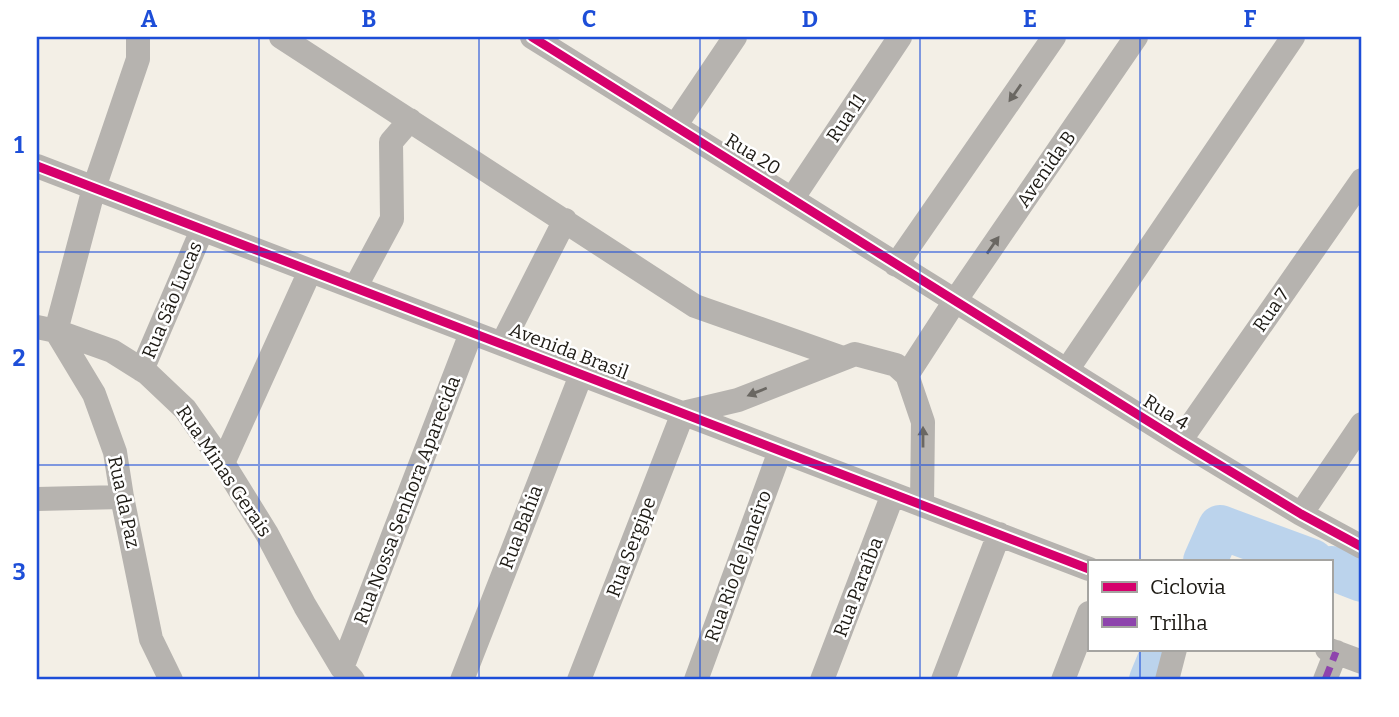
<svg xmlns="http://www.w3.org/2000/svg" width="1399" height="717" font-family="Bitter,serif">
	<rect width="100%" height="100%" fill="#f3efe6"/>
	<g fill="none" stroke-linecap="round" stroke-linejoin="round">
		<path stroke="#bbd3ec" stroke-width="44" d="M1205 561 1220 527 1312 561
			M1331 568 1362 580
			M1151 680 1163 651"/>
		<path stroke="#b6b3af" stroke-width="24" d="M138 37V59L94 188 56 331 94 394 115 452 122 497 151 639 171 680
			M281 37 695 306 843 358
			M532 37 1180 441 1301 514 1362 547
			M675 126 735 37
			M37 166 1089 569
			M792 199 900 37
			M896 265 1054 37
			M355 288 392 219 391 142 410 120
			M37 327 56 331 112 351 147 373 185 409 223 463 267 534 305 606 342 668 353 680
			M502 344 565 220
			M142 370 202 230
			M1067 370 1293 37
			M907 375 955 301 1136 37
			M1180 441 1362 180
			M223 463 310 271
			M37 499 122 497
			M1301 514 1362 424
			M1327 649 1362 662
			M342 668 471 333
			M462 680 581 375
			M579 680 683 413 738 400 855 354 896 365 907 375 923 422 922 505
			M696 680 780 451
			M822 680 893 494
			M943 680 999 534
			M1063 680 1089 613
			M1167 680 1175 649
			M1325 680 1336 652"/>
		<path stroke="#8e44ad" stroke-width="7" stroke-dasharray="14 7" stroke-linecap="butt" d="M1325 680 1336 652"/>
		<defs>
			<path id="cycleway" d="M532 37 1180 441 1301 514 1362 547
				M37 166 1089 569"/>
		</defs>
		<use href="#cycleway" stroke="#fff" stroke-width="13"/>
		<use href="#cycleway" stroke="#d6006c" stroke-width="9"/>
	</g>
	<defs><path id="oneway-solid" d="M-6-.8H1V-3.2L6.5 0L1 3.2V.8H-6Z" transform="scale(1.75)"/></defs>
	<g fill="#6a6762">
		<use href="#oneway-solid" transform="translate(1015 93) rotate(125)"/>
		<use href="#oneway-solid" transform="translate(993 245) rotate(-55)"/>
		<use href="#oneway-solid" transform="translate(757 392) rotate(158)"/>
		<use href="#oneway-solid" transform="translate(923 437) rotate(-90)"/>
	</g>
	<path fill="none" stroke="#1d4ed8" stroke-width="2" stroke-opacity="0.55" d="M259 37V680M479 37V680M700 37V680M920 37V680M1140 37V561M37 252H1362M37 465H1362M1140 649V680"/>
	<g text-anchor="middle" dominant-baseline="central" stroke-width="5" stroke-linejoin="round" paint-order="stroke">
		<g font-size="19" fill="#1e1b15" stroke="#fff">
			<text transform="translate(846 118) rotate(-56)">Rua 11</text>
			<text transform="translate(753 154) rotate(32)">Rua 20</text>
			<text transform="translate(1046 169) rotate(-55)">Avenida B</text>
			<text transform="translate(172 300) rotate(-67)">Rua São Lucas</text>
			<text transform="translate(1271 310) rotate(-55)">Rua 7</text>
			<text transform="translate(569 351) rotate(21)">Avenida Brasil</text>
			<text transform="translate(1166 412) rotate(32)">Rua 4</text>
			<text transform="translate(224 471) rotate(56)">Rua Minas Gerais</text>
			<text transform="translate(407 500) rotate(-69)">Rua Nossa Senhora Aparecida</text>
			<text transform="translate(124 502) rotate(78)">Rua da Paz</text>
			<text transform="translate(521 527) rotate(-69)">Rua Bahia</text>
			<text transform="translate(631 547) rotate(-69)">Rua Sergipe</text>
			<text transform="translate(738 566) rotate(-70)">Rua Rio de Janeiro</text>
			<text transform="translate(858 587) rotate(-69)">Rua Paraíba</text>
		</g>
	</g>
	<rect width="1399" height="717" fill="none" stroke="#ffffff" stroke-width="77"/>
	<rect x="1088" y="560" width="245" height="91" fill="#ffffff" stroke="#a5a4a1" stroke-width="2"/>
	<rect x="1102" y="582" width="35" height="10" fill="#d6006c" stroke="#a5a4a1" stroke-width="2"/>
	<text x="1150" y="594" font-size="21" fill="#1e1b15">Ciclovia</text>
	<rect x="1102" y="617" width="35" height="10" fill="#8e44ad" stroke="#a5a4a1" stroke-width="2"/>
	<text x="1150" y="630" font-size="21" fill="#1e1b15">Trilha</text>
	<rect x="38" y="38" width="1322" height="640" fill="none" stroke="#1d4ed8" stroke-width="2.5"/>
	<g font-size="23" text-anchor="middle" font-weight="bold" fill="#1d4ed8">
		<text x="149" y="27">A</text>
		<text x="369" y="27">B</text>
		<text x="589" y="27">C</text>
		<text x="810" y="27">D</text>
		<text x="1030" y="27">E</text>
		<text x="1250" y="27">F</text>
		<text x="19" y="153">1</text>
		<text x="19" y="366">2</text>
		<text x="19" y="580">3</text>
	</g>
</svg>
